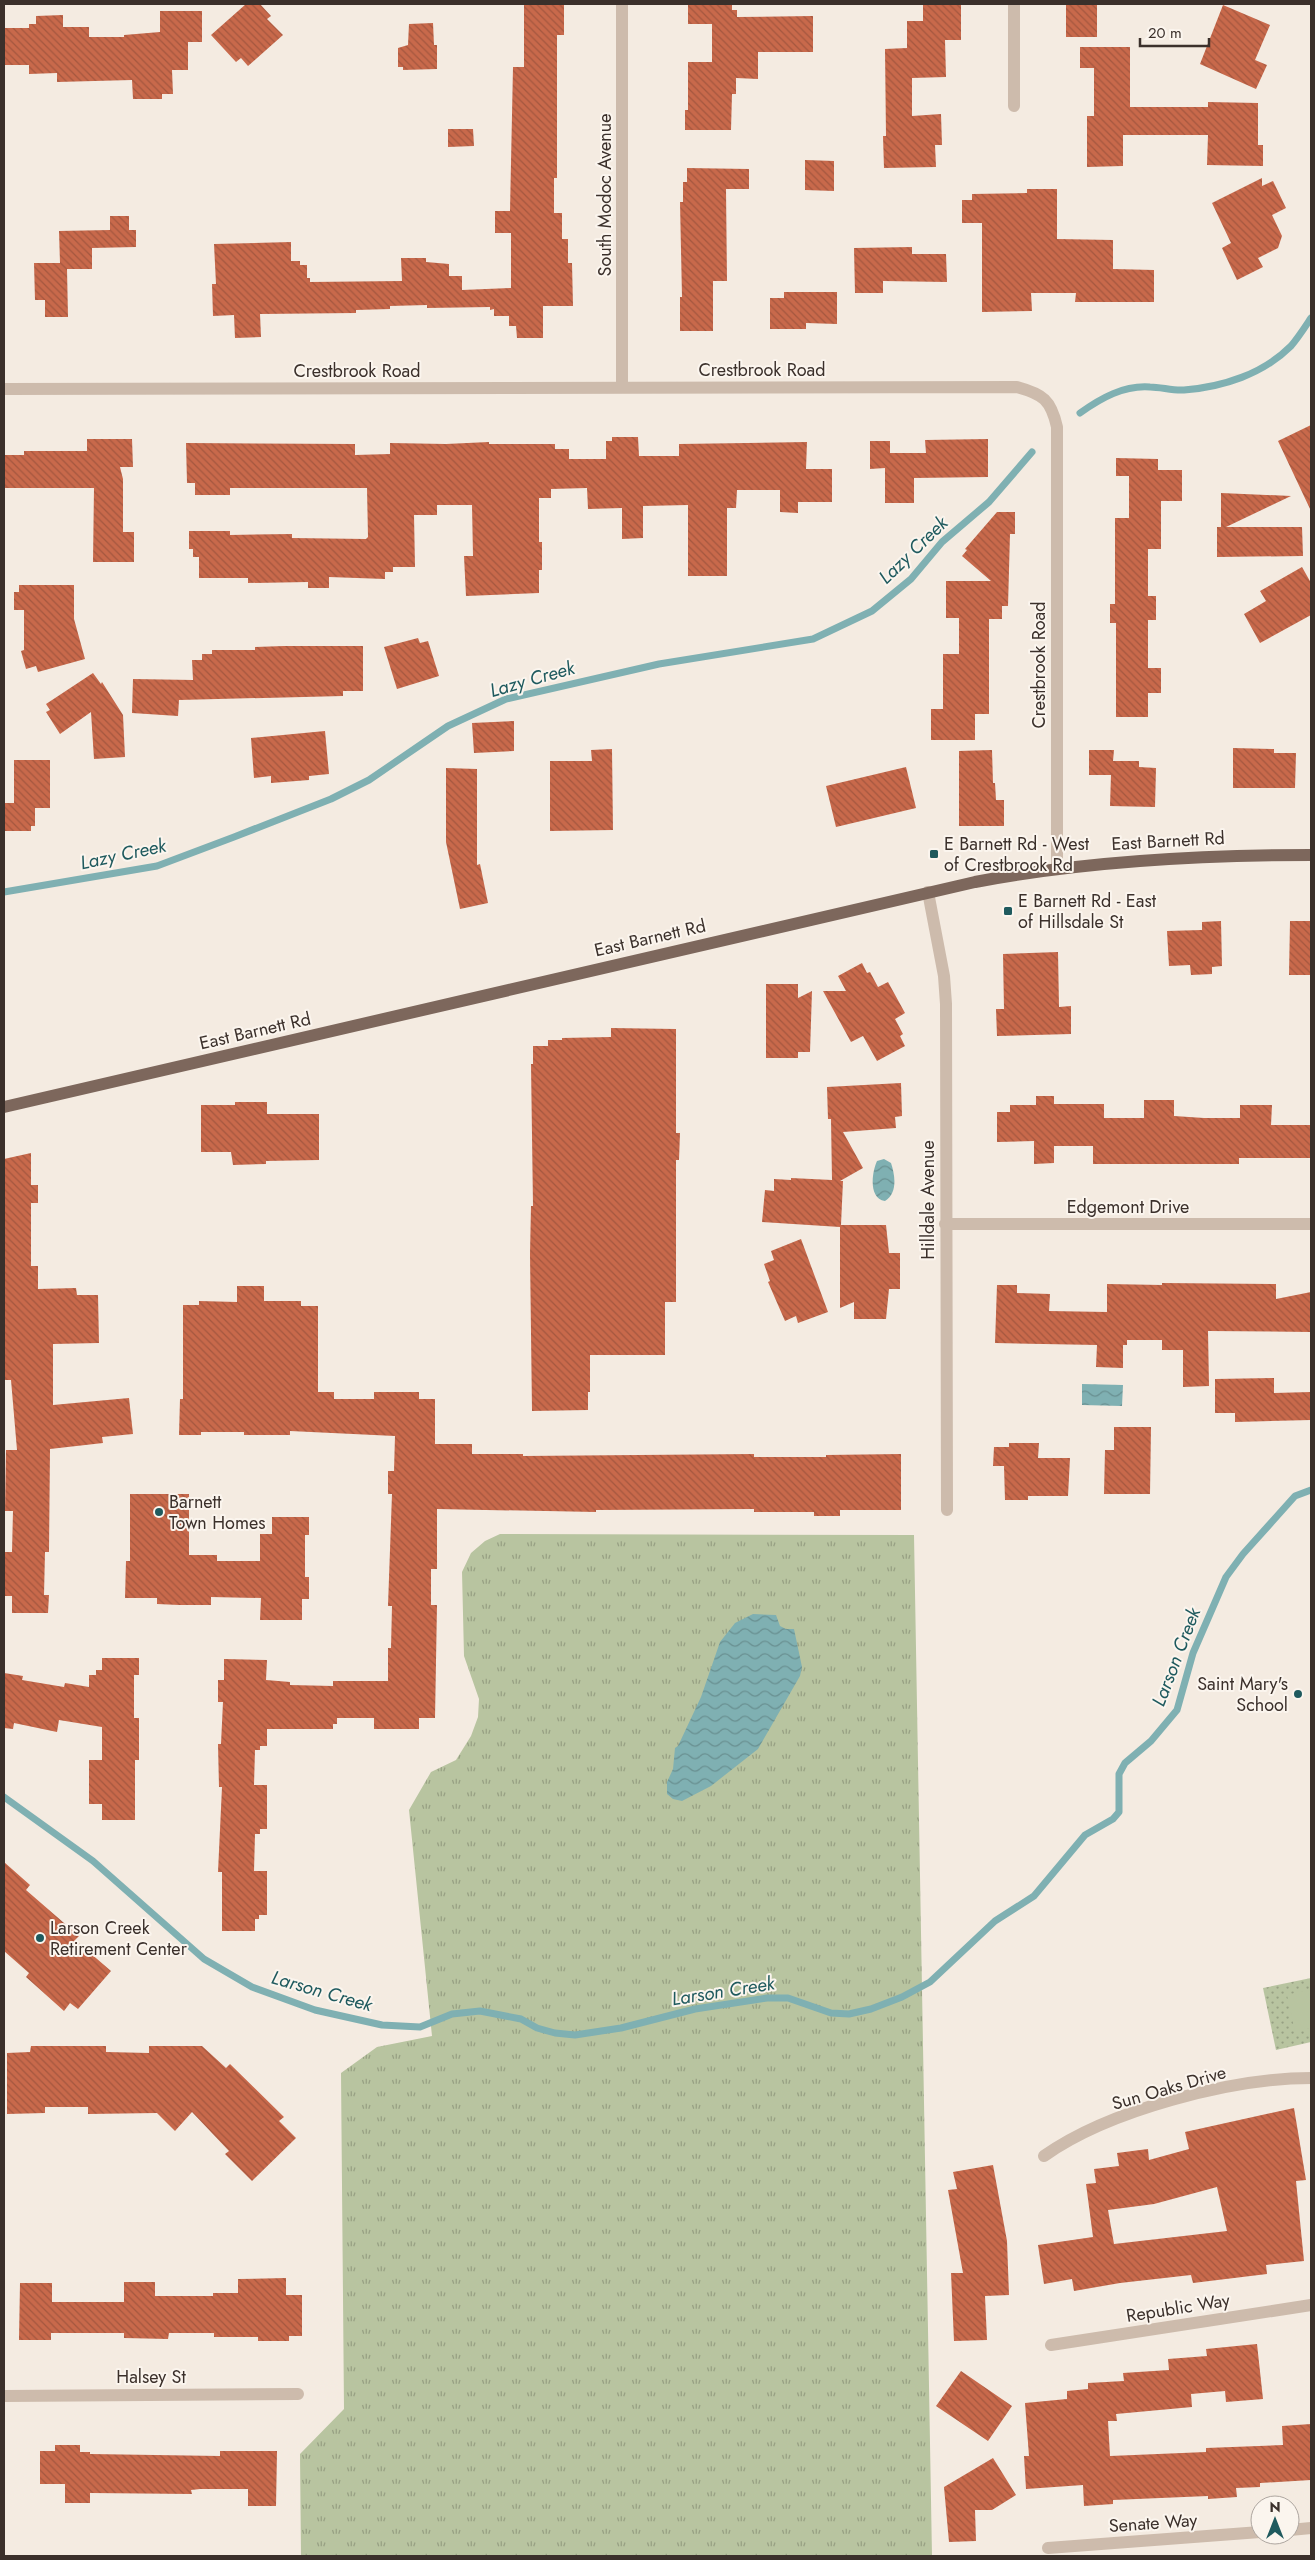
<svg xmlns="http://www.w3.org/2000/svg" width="1315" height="2560" font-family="Jost,sans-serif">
	<defs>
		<pattern id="grass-tufts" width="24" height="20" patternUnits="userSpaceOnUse" patternTransform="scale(1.25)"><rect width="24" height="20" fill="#b8c4a0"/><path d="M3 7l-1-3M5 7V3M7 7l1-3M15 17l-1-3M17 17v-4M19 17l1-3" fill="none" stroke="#97a083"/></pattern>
		<pattern id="park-dots" width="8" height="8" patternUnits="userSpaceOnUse" patternTransform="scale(1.25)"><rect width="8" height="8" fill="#b8c4a0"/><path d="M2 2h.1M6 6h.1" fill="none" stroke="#97a083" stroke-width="1.8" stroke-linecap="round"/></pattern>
		<pattern id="water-waves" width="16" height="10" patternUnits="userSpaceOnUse" patternTransform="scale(1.25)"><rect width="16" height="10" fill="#7fb0b2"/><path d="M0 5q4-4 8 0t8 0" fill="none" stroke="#699091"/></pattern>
		<pattern id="building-back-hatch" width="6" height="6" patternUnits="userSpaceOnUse" patternTransform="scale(1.25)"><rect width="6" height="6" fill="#c8694b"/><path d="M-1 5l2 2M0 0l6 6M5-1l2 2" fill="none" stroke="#a4573f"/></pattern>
	</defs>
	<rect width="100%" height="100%" fill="#f4ebe1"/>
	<path fill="url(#grass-tufts)" d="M500 1534 914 1535 932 2556H301L300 2454 344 2409 341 2073 377 2047 432 2036 409 1810 431 1772 456 1760 471 1736 478 1717 479 1699 464 1656 462 1572 471 1553 485 1541Z"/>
	<path fill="url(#park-dots)" d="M1311 1978V2042L1276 2050 1263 1988Z"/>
	<path fill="#b8c4a0" d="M1311 1989V2028L1295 2032 1287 1995Z"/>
	<path fill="url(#water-waves)" d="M884 1159 891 1163C895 1175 898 1193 885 1201 868 1198 872 1172 877 1161Z
		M1082 1384 1123 1385 1122 1406 1082 1405Z
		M753 1614 776 1615 780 1626 786 1629H794L802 1667 800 1676 758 1749 711 1786 682 1801 673 1799 667 1794V1782L673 1769 675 1748 678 1746 701 1697 720 1642 735 1623Z"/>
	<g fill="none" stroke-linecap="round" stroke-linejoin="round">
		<path stroke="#7fb0b2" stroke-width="7" d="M1080 413C1101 398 1124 385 1150 387 1161 387 1173 391 1184 390 1223 387 1263 374 1291 346 1298 338 1305 327 1311 318
			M4 892 157 866 234 837 331 799 369 780 448 726 506 699 659 664 813 639 872 611 911 579 942 542 989 502 1032 452
			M4 1797 93 1861 204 1959 252 1987 315 2010 382 2025 420 2027 452 2014 480 2011 521 2019 537 2028 555 2033 575 2035 621 2028 695 2009 767 1998H788L831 2013 849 2014 871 2009 902 1997 930 1982 995 1921 1034 1896 1085 1835 1113 1819 1119 1812V1774L1125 1763 1151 1741 1177 1710 1193 1653 1226 1577 1243 1554 1295 1496 1311 1490"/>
	</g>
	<path fill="url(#building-back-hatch)" fill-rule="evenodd" d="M246 4H260L271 16 267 19 283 35 248 66 241 58 236 62 211 35Z
		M524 4H564V35H557V178H554V213H562V239H568V263H572L573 306H543V338H517L516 326H509V316H494V309L490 310V307L427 308V305L390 306V309L356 310V313L260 314 261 337 235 338 234 315 213 316 212 284H216L214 244 291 242V261H300V265H307V278H310V282L402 281 401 258H426V262L449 264V276H462V290L511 288V233H495V211H510L513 67H524Z
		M688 4H732V10H737V17L813 16V52H758V79L736 78V94H732L731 130H685V110H688V62H712V24H688Z
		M923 4H961V40H945L946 77 912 78V116L941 114 942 145H935L936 167 884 168 883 136H886L885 49 907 48V21H923Z
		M1066 4H1097V37H1066Z
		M1223 5 1270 25 1255 60 1267 65 1256 89 1200 64Z
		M160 11H202V42H188V70H172L173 94H162V99H133L132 80 57 82V73L29 74V65H4V28H29V24H36V16L63 15V27H89V37H124V35L160 32Z
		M433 23 434 45H437V69L403 70V67H398V48L408 45 409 24Z
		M1080 47H1130V107H1208V102L1258 103V145H1263V166L1207 165 1208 135H1123V166L1087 167V116H1094V68H1080Z
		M448 129H473L474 146 448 147Z
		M805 160 834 161V191L805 190Z
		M687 168 749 169V189H726L727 281H713V331H680V297H682L680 202H683V182H687Z
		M1262 178V186L1273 181 1286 208 1272 215 1282 236 1278 248 1258 258 1263 267 1237 280 1222 248 1231 243 1212 203Z
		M1027 189H1057V239L1113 240V269L1154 270V302H1075L1076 293H1031L1032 311 982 312V223H962V200H972V194L1027 193Z
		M110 216H129V230H136V247L92 248V269H67L68 317H45V300H35L34 263H60L59 231 110 230Z
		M912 247V254H946L947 282 883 281V293H855L854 248Z
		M784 292H837V324L806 323V329H770V298H784Z
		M1311 425V511L1278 441Z
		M612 437H638L639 456H679V444L807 442 806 469H832V502H798V513L780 512V490H737L736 508H727V576H688V505L643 506V538L622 539V508L588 509 587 488 551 489V498H539V542H542V570H539V593L466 596 464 556H473L472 505H437V515H414L415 567H393V572H385V579L329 577V588H308V582L248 583V578H199V557H193V549H189V531H230V535L292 534V538L366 539 368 537 367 488H230V495H195V483H187L186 443 355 444V455L390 454V443L446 444 489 442V444H555V449H569V459H606V441H612Z
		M87 439H132L133 467H120L123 479V532H134V562H93L94 488H4V455H24V451H87Z
		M988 439V477L914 478V503H885V468L870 469V441H890V453H926L925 440Z
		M1116 458 1158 459V470H1182V501H1161V549H1148V596H1156V620H1148V668H1161V693H1148V717H1116V623H1110V604H1115V518H1129V476H1116Z
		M1221 493 1291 496 1226 527H1302L1303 556 1217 557V527H1221Z
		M997 512H1015V534H1010L1008 606H1002V619H989V714H975V740H931V709H943V654H959V618H946V581H991L962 556 967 550 965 549Z
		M1302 567 1311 583V615L1260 643 1244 614 1266 601 1260 591Z
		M19 585H74V619L85 659 38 672 36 666 26 669 21 651 24 650V610H14V592H19Z
		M418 638 420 643 428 641 439 676 397 689 384 647Z
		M284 646H363V691H343V696L179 700 178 716 132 713 133 679 193 680 192 660H202V654H212V650H255V647Z
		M93 673 101 684 102 682 123 715 125 757 94 759 91 712 60 734 46 712 50 710 46 704Z
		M514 721V751L474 753 472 723Z
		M325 731 329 774 309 776V780L271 783V776L254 778 251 738Z
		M1233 748 1274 749V753H1296L1295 788H1233Z
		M612 749 613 830 550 831V761H592L591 750Z
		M992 750 993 783H995L996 800H1004V826H959V751Z
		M1089 750H1114L1113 761H1139V767L1156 768 1155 807 1110 806 1111 775H1089Z
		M14 760H50V808H35V826H31V831H4V803H14Z
		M906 767 916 808 836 827 826 786Z
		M446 768 477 769V865L480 864 488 903 460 909 446 842Z
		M1221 921 1222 966 1212 967V974L1191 975 1190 965 1169 966 1167 931 1202 930V922Z
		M1290 921H1311V975H1289Z
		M1058 952 1059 1007 1071 1006V1034L997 1036 996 1009H1004L1003 954Z
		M862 963 867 973 870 972 878 987 888 982 905 1013 895 1019 903 1034 900 1036 905 1046 877 1061 863 1036 851 1042 823 991H846L838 976Z
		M766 984H798V998L812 991 810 1052H798V1058H766Z
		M611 1028 676 1029V1133H680L679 1160H676V1302H665V1355H590V1392H588V1410L532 1411 530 1254 531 1206H533L531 1064H533V1046H548V1040H562V1038L611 1037Z
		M901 1083 902 1116 895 1117 896 1128 843 1132 863 1168 840 1181H843L841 1225H886L889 1253H900V1289H889L886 1319H854V1302L840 1308V1227L762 1222 765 1190 774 1191V1179L791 1180V1178L832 1180 831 1119H828L827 1087Z
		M1036 1096H1054V1104H1104V1118H1144V1100H1174V1116L1204 1118H1240V1105H1272L1271 1125H1311V1158H1239V1164H1093V1146H1054V1163L1034 1164V1141L997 1142V1112H1010V1105H1036Z
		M235 1102H267V1114H319V1160L266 1161V1164L233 1165 231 1152H201V1105H235Z
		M31 1153V1185H38V1203H31V1266H38V1289L76 1288 77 1295H98L99 1343 53 1344V1405L129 1398 133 1434 102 1437 103 1443 50 1449 49 1552H45L44 1595H49L48 1613H12V1596H4V1552H12L13 1511H5L6 1450H17L11 1380H4V1159Z
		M801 1239 828 1312 798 1323 796 1316 785 1321 768 1282 770 1281 764 1264 774 1260 771 1251Z
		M1162 1283 1276 1284V1299L1311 1292V1332L1208 1331 1209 1386 1183 1387V1350H1162V1340H1127V1345H1123V1368L1096 1367 1097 1345 995 1343 997 1285H1017V1293L1050 1294 1049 1311 1107 1312V1284L1162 1285Z
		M237 1286H264V1301H301V1306H318V1392H334V1399H374V1392H419V1399H435V1444H472V1454H523V1456L754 1454V1457H826V1455L901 1454V1510H840V1516H814V1512H754V1509L596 1510V1512L437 1509V1569H431V1605H437L435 1718H419V1729H374V1718H337V1724H333V1729H267V1746H260V1750H255L254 1785H267V1829H260V1834H255L254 1871H267V1915H259V1919H255V1931H222V1872H218L222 1787H219L218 1744H221L223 1702H218V1680H224V1659L267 1660 266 1680 290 1682V1685L333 1686V1681H388V1648H391L392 1606H388L392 1494H388V1471H394L395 1436 290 1431V1435H244V1432H201V1435H179L180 1399H183V1305H199V1301L237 1302Z
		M1274 1378V1393L1311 1392V1420L1235 1422V1413H1215V1379Z
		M1114 1427H1151L1150 1494H1104L1105 1450H1114Z
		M1009 1443H1039L1038 1458H1070L1068 1496H1028V1500H1005L1004 1466H993L994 1447H1009Z
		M130 1494H189V1555H217V1561H260V1534H272V1517H309V1535H305V1577H309V1599H302V1620H260L261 1598 211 1597V1605H179L157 1604V1598H125L126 1561H130Z
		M102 1658H139V1675H134V1718H139V1760H135V1820H102V1804H89V1760H102V1727L59 1720 57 1732 14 1723 13 1729 4 1728V1673L23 1676 22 1680 64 1687 65 1683 89 1687V1675H96V1670H102Z
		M4 1862 30 1885 26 1890 79 1936 75 1940 111 1971 78 2009 70 2003 64 2011 26 1977 29 1973 4 1951Z
		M31 2046H106V2052L149 2053V2046H202L226 2068 230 2064 284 2117 279 2121 296 2138 252 2181 225 2154 229 2151 192 2112 175 2131 157 2113 88 2114V2107H45V2113L7 2114V2053L30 2052Z
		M1294 2108 1306 2180 1296 2181 1304 2261 1266 2265 1267 2274 1193 2283 1191 2275 1120 2283 1074 2291 1072 2279 1044 2284 1038 2245 1093 2237 1086 2184 1096 2183 1094 2169 1119 2166 1117 2153 1148 2149 1149 2160 1189 2149 1185 2132ZM1217 2187 1227 2231 1114 2244 1108 2210 1154 2204Z
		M993 2165 1007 2241 1009 2295 985 2296 987 2340 954 2341 951 2273H963L948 2190 957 2189 953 2172Z
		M286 2278V2295H302V2336H289V2341H258V2337H214V2333H169L168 2339 124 2338V2333H51V2340H19L20 2283H52V2302H124V2282H155V2296H213V2293H238V2279Z
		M1257 2344 1263 2399 1226 2402 1225 2391 1191 2394 1192 2407 1116 2414 1117 2421H1108L1110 2456 1206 2452V2448L1283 2445 1282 2426 1311 2424V2480L1260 2483V2487L1236 2488 1237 2497 1208 2499V2496L1113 2500V2504L1084 2506 1083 2485 1026 2489 1024 2456H1029L1025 2403 1067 2399V2391L1088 2389V2383L1124 2381 1123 2373 1169 2370 1168 2359 1207 2356 1206 2349Z
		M961 2371 1012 2406 988 2441 936 2406Z
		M55 2445H80V2452H90V2454L220 2456V2451H277L276 2506H248V2489H200L191 2490 192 2494 90 2493V2503H65V2484H40V2451H55Z
		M993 2458 1016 2495 992 2510H975L976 2541 949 2542 944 2487Z"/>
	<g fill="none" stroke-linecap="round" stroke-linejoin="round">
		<path stroke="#cdbbac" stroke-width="12" d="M622 4V387
			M1014 106V4
			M4 389 1017 387C1043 394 1051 400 1057 427V869
			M928 892 944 976 946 1004 947 1510
			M945 1224H1311
			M1044 2156C1109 2110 1232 2078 1311 2078
			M1051 2345 1311 2305
			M4 2396 298 2394
			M1290 2530 1311 2528
			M1048 2548 1260 2532"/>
		<path stroke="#7d675c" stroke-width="12" d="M4 1107 975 882C1086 861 1198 855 1311 855"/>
	</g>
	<g fill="#1f5a5e" stroke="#fbf5ee" stroke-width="2">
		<rect x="929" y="849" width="10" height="10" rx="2.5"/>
		<rect x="1003" y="906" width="10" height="10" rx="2.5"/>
		<circle cx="159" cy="1512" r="5"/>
		<circle cx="1298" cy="1694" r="5"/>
		<circle cx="40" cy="1938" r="5"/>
	</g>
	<g text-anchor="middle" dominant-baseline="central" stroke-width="4" stroke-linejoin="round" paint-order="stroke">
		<g font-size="18" fill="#3b302b" stroke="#fbf5ee">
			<text transform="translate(605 195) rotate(-90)">South Modoc Avenue</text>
			<text x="762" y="370">Crestbrook Road</text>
			<text x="357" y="371">Crestbrook Road</text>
			<text transform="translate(1039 665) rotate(-90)">Crestbrook Road</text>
			<text transform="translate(1168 841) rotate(-3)">East Barnett Rd</text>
			<text transform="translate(650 938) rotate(-13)">East Barnett Rd</text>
			<text transform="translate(255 1031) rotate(-13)">East Barnett Rd</text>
			<text transform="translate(928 1200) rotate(-90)">Hilldale Avenue</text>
			<text x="1128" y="1207">Edgemont Drive</text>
			<text transform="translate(1169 2088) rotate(-16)">Sun Oaks Drive</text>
			<text transform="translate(1178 2308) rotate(-9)">Republic Way</text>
			<text x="151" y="2377">Halsey St</text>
			<text transform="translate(1153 2523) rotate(-4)">Senate Way</text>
		</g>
		<g font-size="18" fill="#3b302b" stroke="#fbf5ee" text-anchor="start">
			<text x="944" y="844">E Barnett Rd - West<tspan x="944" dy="21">of Crestbrook Rd</tspan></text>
			<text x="1018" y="901">E Barnett Rd - East<tspan x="1018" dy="21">of Hillsdale St</tspan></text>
			<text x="169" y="1502">Barnett<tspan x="169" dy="21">Town Homes</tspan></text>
			<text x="1288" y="1684" text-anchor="end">Saint Mary's<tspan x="1288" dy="21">School</tspan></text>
			<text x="50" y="1928">Larson Creek<tspan x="50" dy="21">Retirement Center</tspan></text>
		</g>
		<g font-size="19" font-style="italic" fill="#1f5a5e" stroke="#fbf5ee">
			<text transform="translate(913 550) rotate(-44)">Lazy Creek</text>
			<text transform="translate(532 679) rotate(-16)">Lazy Creek</text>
			<text transform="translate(123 854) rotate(-12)">Lazy Creek</text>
			<text transform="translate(1176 1657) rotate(-69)">Larson Creek</text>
			<text transform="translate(322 1991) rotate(16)">Larson Creek</text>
			<text transform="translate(723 1991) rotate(-9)">Larson Creek</text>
		</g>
	</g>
	<rect width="1315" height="2560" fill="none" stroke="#3b302b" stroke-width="10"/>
	<g transform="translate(1275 2520)"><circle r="24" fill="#fbf5ee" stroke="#aea6a0"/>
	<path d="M0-4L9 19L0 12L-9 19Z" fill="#1f5a5e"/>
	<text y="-8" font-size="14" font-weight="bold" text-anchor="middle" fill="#3b302b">N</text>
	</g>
	<path d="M1140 38v8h69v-8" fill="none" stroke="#3b302b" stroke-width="2.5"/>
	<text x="1148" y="38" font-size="15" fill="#3b302b" stroke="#fbf5ee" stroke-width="4" paint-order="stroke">20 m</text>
</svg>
